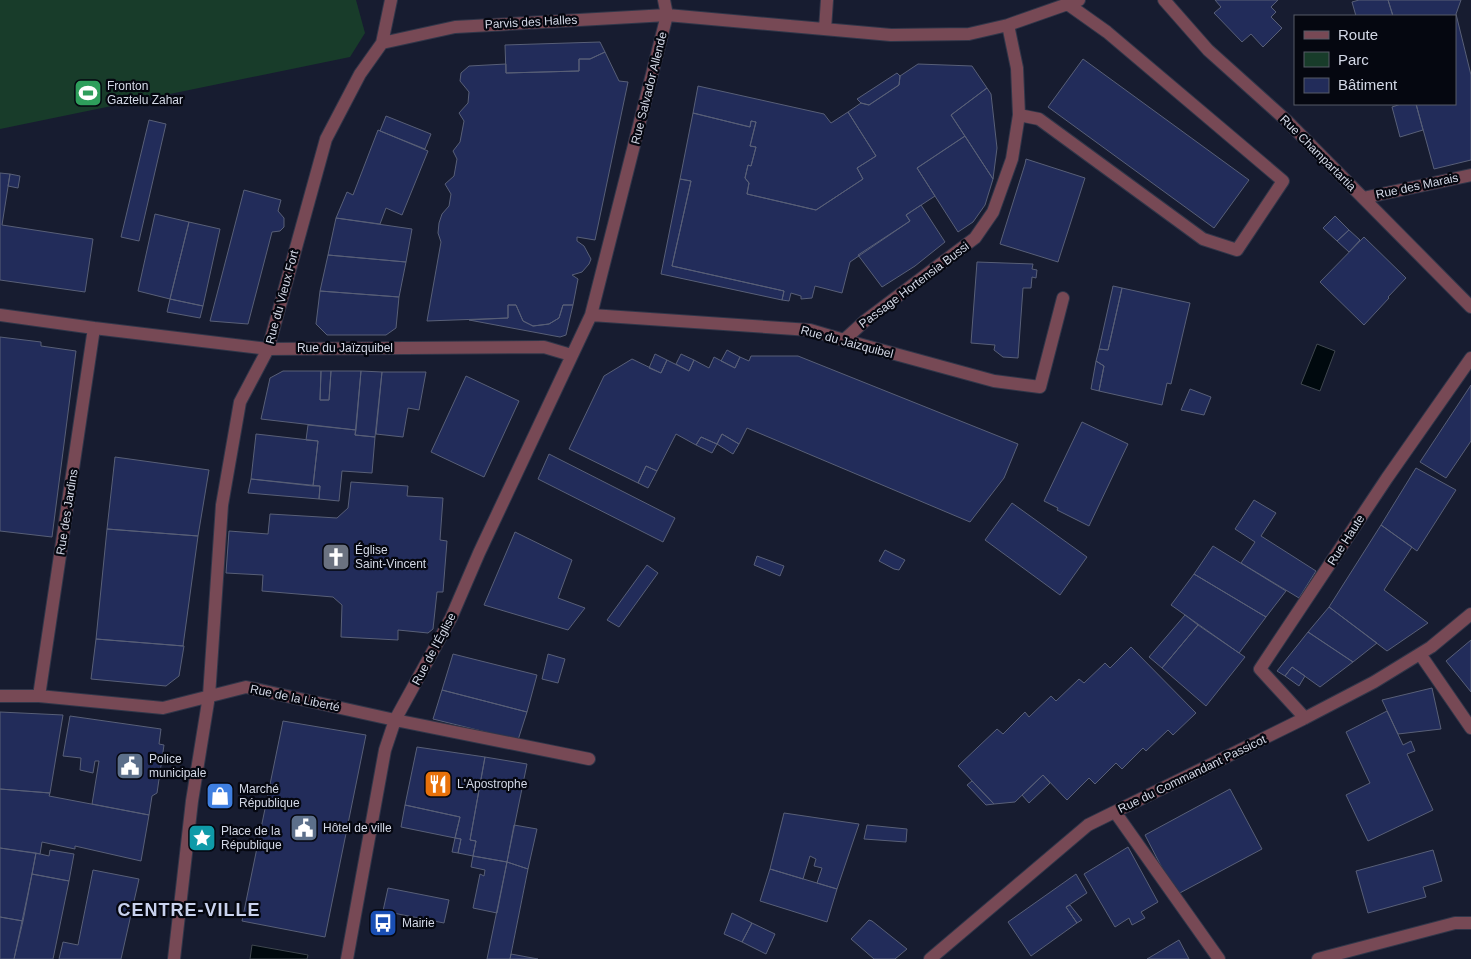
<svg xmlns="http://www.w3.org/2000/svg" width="1471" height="959" font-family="Arial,sans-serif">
	<rect width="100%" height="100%" fill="#171c30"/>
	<path fill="#183c2a" d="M0 0H356L365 33 350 57 0 129Z"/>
	<path fill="#00090e" stroke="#3f474f" d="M1317 344 1335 351 1320 391 1301 384Z
		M252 945 308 955 307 959H250Z"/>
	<path fill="#222c5a" stroke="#585f77" d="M1215 0H1278L1271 7 1276 12 1271 17 1282 28 1263 47 1251 34 1242 42 1214 13 1221 7Z
		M1359 0H1388L1393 16H1356L1352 2Z
		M1388 0H1461L1456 14 1471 75V160L1434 169 1416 104H1455V16H1393Z
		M600 42 605 52 590 59H579V71L506 73 505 45Z
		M605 52 619 81 628 82 595 240 577 237V241L584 246 591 259 589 264 582 272 572 275 578 279 573 305H563L559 318 549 324 533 326 523 321 516 305H508V318L427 321 441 242 438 233 439 223 442 214 449 206 451 194 445 184 454 176 457 159 453 151 460 142 464 121 459 113 468 103 469 92 460 81 461 73 469 66 506 64V73L579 71V59H590Z
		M1083 59 1249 180 1214 228 1048 107Z
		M918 64 972 66 987 88 951 115 965 136 917 168 935 196 906 215 910 221 850 262 842 293 815 286 812 298 801 299V296L791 293 789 301 782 300 784 291 672 266 691 181 680 179 693 113 750 127 751 121 756 122 750 146 756 147 751 166 748 165 745 178 749 183 747 194 816 210 863 179 857 168 876 156 848 112 861 103 869 105 899 85 900 76Z
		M897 73 900 76 899 85 869 105 861 103 857 99Z
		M698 86 824 114 831 123 848 112 876 156 857 168 863 179 816 210 747 194 749 183 745 178 748 165 751 166 756 147 750 146 756 122 751 121 750 127 693 113Z
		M987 88 991 94 997 148 993 179 951 115Z
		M1401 104H1416L1423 130 1400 137 1392 107Z
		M386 116 431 134 425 149 380 131Z
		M149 120 166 124 139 241 121 237Z
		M378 130 428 151 402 215 386 208 380 224 336 218 347 192 353 195Z
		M965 136 993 179 985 205 973 222 958 232 917 168Z
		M1026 159 1085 178 1058 262 1000 244 1025 164Z
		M0 173 10 174 2 225 93 239 85 292 0 280Z
		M10 174 20 176 18 188 8 186Z
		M680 179 691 181 672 266 784 291 782 300 661 274Z
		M244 190 281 200 278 211 284 218V227L280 231 272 232 248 324 210 321Z
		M921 205 945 242 915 266 882 287 858 255 910 221 906 215Z
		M155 214 189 222 170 299 138 291Z
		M1335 216 1349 230 1337 241 1323 228Z
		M336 218 412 229 406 262 328 255Z
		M189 222 220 229 203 306 170 299Z
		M1349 230 1360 240 1349 252 1337 241Z
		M1364 237 1406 278 1388 297 1389 298 1364 325 1320 282Z
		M328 255 406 262 399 297 320 291Z
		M977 262 1033 264 1032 269 1037 270 1036 278 1032 277 1031 288H1023L1018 358 1003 357 994 350 995 345 971 343Z
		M1113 286 1122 288 1108 350 1099 349Z
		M1122 288 1190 303 1171 384 1167 383 1162 405 1099 391 1104 366 1096 361 1099 349 1108 350Z
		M320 291 399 297 396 328 386 335H327L316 324Z
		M170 299 203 306 200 318 167 312Z
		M508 305H516L523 321 533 326 549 324 559 318 563 305H573L566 335 560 337 469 320 508 318Z
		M0 337 41 342V346L76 351 52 537 0 531Z
		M727 350 740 357 735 368 721 361Z
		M655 354 667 360 661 373 649 368Z
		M681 354 694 360 689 371 676 364Z
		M751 356H798L1018 444 1004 478 970 522 747 428 739 444 722 434 717 444 701 437 696 445 676 434 657 471 646 466 638 483 569 449 604 376 632 359 661 373 667 360 689 371 694 360 709 368 714 357 735 368 740 357 749 361Z
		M1096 361 1104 366 1099 391 1091 389Z
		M283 371H321L320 400H329L331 371H361L356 430 261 419 270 378Z
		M321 371H331L329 400H320Z
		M361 371 382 372 375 437 355 435Z
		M382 372H426L419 410 408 408 403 437 376 434Z
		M466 376 519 401 484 477 431 452Z
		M1471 385V441L1446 478 1420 462Z
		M1190 389 1211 397 1204 415 1181 410Z
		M1082 422 1128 444 1089 526 1057 510 1058 508 1044 501Z
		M308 425 356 430 355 435 375 437 372 473 342 471 339 501 319 499 320 486H313L318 441 306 440Z
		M256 434 318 441 313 486 251 479Z
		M722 434 739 444 733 454 717 444Z
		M701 437 717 444 712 453 696 445Z
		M549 454 675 518 663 542 538 479Z
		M115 457 209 470 198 536 107 529Z
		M646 466 657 471 648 488 638 483Z
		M1416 468 1456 490 1417 551 1381 525Z
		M251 479 320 486 319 499 248 493Z
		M351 482 408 486 407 496 443 498 440 540 447 541 443 592H437L433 629 428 633 398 630V640L341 637 342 605 333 597 262 591 263 575 226 573 229 531 268 534 270 514 337 518 348 508Z
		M1254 500 1276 513 1261 536 1316 571 1299 598 1241 563 1255 542 1235 529Z
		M1012 503 1087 557 1060 595 985 540Z
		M1381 525 1412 547 1384 590 1428 623 1387 651 1329 607Z
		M107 529 198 536 183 646 96 639Z
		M515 532 572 560 558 598 585 608 568 630 484 605Z
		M1213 546 1286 591 1266 617 1194 574Z
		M885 550 905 560 899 570 894 569 879 561Z
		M757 556 784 566 780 576 754 565Z
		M647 565 658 573 619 627 607 620Z
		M1194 574 1266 617 1239 653 1171 605Z
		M1329 607 1377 643 1353 662 1308 632Z
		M1185 615 1198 625 1162 668 1149 657Z
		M1198 625 1245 657 1206 706 1162 668Z
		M1308 632 1353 662 1320 687 1292 667 1285 676 1277 671Z
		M96 639 184 646 179 676 166 686 91 679Z
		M1471 640V692L1446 661Z
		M1131 647 1196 713 1173 735 1168 730 1146 751 1143 748 1122 769 1116 763 1095 784 1089 778 1067 800 1043 775 1015 802 994 804 958 766 997 729 1003 734 1025 712 1029 717 1051 696 1056 701 1079 679 1084 683 1105 663 1110 668Z
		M453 654 537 675 527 712 442 690Z
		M548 654 565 659 558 683 542 679Z
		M1292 667 1305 676 1299 686 1285 676Z
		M1432 688 1441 729 1398 734 1382 700Z
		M442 690 527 712 518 740 433 719Z
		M1387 711 1403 745 1411 741 1415 751 1407 754 1433 810 1368 841 1346 795 1370 783 1346 732Z
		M0 712 63 715 50 793 0 789Z
		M70 716 161 729 159 744 164 745 157 793 152 796 149 815 92 804 99 761H95L93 773 80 770 81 758 63 756Z
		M283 721 366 735 325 937 242 921Z
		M417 747 485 757 470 840 476 841 473 856 458 853 461 839 455 838 460 817 405 805Z
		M485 757 527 764 507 862 473 856 476 841 470 840Z
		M1043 775 1050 783 1029 803 1022 795Z
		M972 781 994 804 986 805 967 785Z
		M0 789 50 793 49 796 149 815 141 861 75 846V849L42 842 40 854 0 848Z
		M1230 789 1262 849 1176 895 1145 835Z
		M405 805 460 817 455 838 401 827Z
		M784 813 859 824 837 889 817 883 822 868 814 866 816 859 810 856 803 879 770 869Z
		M514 825 537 829 528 869 507 862Z
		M867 825 907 829 906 842 864 839Z
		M455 838 461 839 458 853 452 852Z
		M1128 847 1158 902 1141 912 1145 918 1132 925 1129 918 1115 927 1084 874Z
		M0 848 36 853 23 921 0 917Z
		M50 850 74 854 69 881 32 874 36 853 49 856Z
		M1433 850 1442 881 1423 887 1426 897 1368 913 1356 871Z
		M473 856 507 862 497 913 473 908 480 874 484 876 485 870 471 867Z
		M507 862 528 869 510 959H487Z
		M770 869 837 889 827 922 760 901Z
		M93 870 139 879 121 959H59L63 942 78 945Z
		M32 874 69 881 53 959H14Z
		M1076 874 1087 893 1066 907 1077 923 1031 956 1008 922Z
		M388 888 449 900 444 923 383 911Z
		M1070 905 1082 920 1077 923 1066 907Z
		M732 913 752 923 742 942 724 934Z
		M0 917 23 921 14 959H0Z
		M869 920 872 921 907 949 895 959H874L851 939Z
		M752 923 775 934 766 954 742 942Z
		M1179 940 1189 959H1147Z
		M511 954 538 959H510Z"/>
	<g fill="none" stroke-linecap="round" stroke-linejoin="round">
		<defs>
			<path id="minor" d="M1164 0 1208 50 1287 121 1471 307
				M825 29 827 0
				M382 43 455 27 667 15 664 0
				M1019 115 1039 119 1203 239 1237 250 1283 181 1107 32 1069 5
				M1363 198 1471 175
				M0 315 94 328 268 349 544 347 571 355
				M591 315 810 330 844 340 994 381 1040 387 1063 298
				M844 340 866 320 975 238 993 212 1012 159 1019 115 1017 68 1008 25
				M1420 654 1471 728
				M0 696H39L163 708 246 687 395 720 589 759
				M39 696 94 328
				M1305 718 1260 669 1387 478 1471 358
				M1115 812 1219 959
				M174 959 192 801 209 696 222 505 240 402 268 349 326 139 360 74 382 43 391 0
				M347 959 385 750 395 720 451 618 479 553 591 315 667 15 891 35 969 34 1008 25 1079 0
				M930 959 1088 825 1305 718 1374 682 1431 647 1471 614
				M1318 959 1455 923H1471"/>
		</defs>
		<use href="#minor" stroke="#313649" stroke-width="14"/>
		<use href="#minor" stroke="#774955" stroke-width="12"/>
	</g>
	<defs>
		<symbol id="stadium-square" viewBox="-11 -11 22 22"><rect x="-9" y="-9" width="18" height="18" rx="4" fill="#2e9e5b" stroke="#050710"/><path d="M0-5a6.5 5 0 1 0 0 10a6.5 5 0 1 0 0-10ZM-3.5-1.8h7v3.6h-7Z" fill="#fff"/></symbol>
		<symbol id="church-square" viewBox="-11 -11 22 22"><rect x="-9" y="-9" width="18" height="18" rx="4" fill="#6b7280" stroke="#050710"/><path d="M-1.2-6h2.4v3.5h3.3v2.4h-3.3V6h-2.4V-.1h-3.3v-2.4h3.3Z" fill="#fff"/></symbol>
		<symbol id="civic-square" viewBox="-11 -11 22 22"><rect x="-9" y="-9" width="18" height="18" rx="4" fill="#5c6f8a" stroke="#050710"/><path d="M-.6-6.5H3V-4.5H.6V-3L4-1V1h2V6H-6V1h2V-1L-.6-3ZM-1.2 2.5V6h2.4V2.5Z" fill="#fff"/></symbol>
		<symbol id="restaurant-square" viewBox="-11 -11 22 22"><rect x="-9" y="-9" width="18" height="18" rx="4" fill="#e8710a" stroke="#050710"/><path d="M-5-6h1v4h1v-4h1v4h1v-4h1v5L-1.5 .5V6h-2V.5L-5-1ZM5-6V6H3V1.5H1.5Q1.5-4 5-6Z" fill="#fff"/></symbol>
		<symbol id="shop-square" viewBox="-11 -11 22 22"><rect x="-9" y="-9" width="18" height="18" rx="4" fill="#3f7fe0" stroke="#050710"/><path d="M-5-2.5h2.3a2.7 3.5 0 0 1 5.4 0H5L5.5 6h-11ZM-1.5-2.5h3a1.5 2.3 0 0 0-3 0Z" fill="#fff"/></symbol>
		<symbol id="sight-square" viewBox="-11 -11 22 22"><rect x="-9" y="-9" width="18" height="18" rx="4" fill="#0f9aa8" stroke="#050710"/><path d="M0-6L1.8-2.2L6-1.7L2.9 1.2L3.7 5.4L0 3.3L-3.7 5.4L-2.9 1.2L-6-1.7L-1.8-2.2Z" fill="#fff"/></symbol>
		<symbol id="bus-square" viewBox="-11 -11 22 22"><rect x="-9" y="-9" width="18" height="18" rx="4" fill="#1a4fb4" stroke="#050710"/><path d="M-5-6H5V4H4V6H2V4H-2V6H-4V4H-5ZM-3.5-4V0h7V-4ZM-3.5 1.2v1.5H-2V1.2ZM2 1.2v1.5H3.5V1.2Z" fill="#fff"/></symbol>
	</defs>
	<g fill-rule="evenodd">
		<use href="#stadium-square" x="72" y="77" width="32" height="32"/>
		<use href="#church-square" x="320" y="541" width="32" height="32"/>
		<use href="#civic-square" x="114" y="750" width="32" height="32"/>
		<use href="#restaurant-square" x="422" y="768" width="32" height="32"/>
		<use href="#shop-square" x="204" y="780" width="32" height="32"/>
		<use href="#civic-square" x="288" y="812" width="32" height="32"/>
		<use href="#sight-square" x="186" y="822" width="32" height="32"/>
		<use href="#bus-square" x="367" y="907" width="32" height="32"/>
	</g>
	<g text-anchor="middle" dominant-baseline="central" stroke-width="4.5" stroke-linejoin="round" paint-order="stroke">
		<g font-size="12" fill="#d3d8e6" stroke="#050710">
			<text transform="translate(531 22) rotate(-3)">Parvis des Halles</text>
			<text transform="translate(649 88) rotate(-76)">Rue Salvador Allende</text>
			<text transform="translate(1318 153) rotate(45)">Rue Champartartia</text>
			<text transform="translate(1417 186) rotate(-12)">Rue des Marais</text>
			<text transform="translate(914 285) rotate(-37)">Passage Hortensia Bussi</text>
			<text transform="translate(282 297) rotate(-75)">Rue du Vieux Fort</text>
			<text transform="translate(847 342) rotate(15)">Rue du Jaizquibel</text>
			<text x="345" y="348">Rue du Jaïzquibel</text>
			<text transform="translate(67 512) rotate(-81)">Rue des Jardins</text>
			<text transform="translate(1346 540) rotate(-57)">Rue Haute</text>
			<text transform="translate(434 649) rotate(-62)">Rue de l'Église</text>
			<text transform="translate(295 698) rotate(12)">Rue de la Liberté</text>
			<text transform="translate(1192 774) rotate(-26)">Rue du Commandant Passicot</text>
		</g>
		<g font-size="12" fill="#d3d8e6" stroke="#050710" text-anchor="start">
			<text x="107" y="86">Fronton<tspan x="107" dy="14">Gaztelu Zahar</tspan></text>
			<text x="355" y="550">Église<tspan x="355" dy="14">Saint-Vincent</tspan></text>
			<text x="149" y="759">Police<tspan x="149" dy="14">municipale</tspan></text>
			<text x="457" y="784">L'Apostrophe</text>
			<text x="239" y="789">Marché<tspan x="239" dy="14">République</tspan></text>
			<text x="323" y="828">Hôtel de ville</text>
			<text x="221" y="831">Place de la<tspan x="221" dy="14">République</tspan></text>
			<text x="402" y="923">Mairie</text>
		</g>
		<g font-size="18" font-weight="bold" letter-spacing="1" fill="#c9d2ee" stroke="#050710">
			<text x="189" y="910">CENTRE-VILLE</text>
		</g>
	</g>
	<rect x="1294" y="15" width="162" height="90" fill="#050710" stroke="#575b66"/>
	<rect x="1304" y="31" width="25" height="8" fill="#774955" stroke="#575b66"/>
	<text x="1338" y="40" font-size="15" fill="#d3d8e6">Route</text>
	<rect x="1304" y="52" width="25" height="15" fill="#183c2a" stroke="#575b66"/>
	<text x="1338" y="65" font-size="15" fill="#d3d8e6">Parc</text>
	<rect x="1304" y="78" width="25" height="15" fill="#222c5a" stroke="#575b66"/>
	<text x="1338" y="90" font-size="15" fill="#d3d8e6">Bâtiment</text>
</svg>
